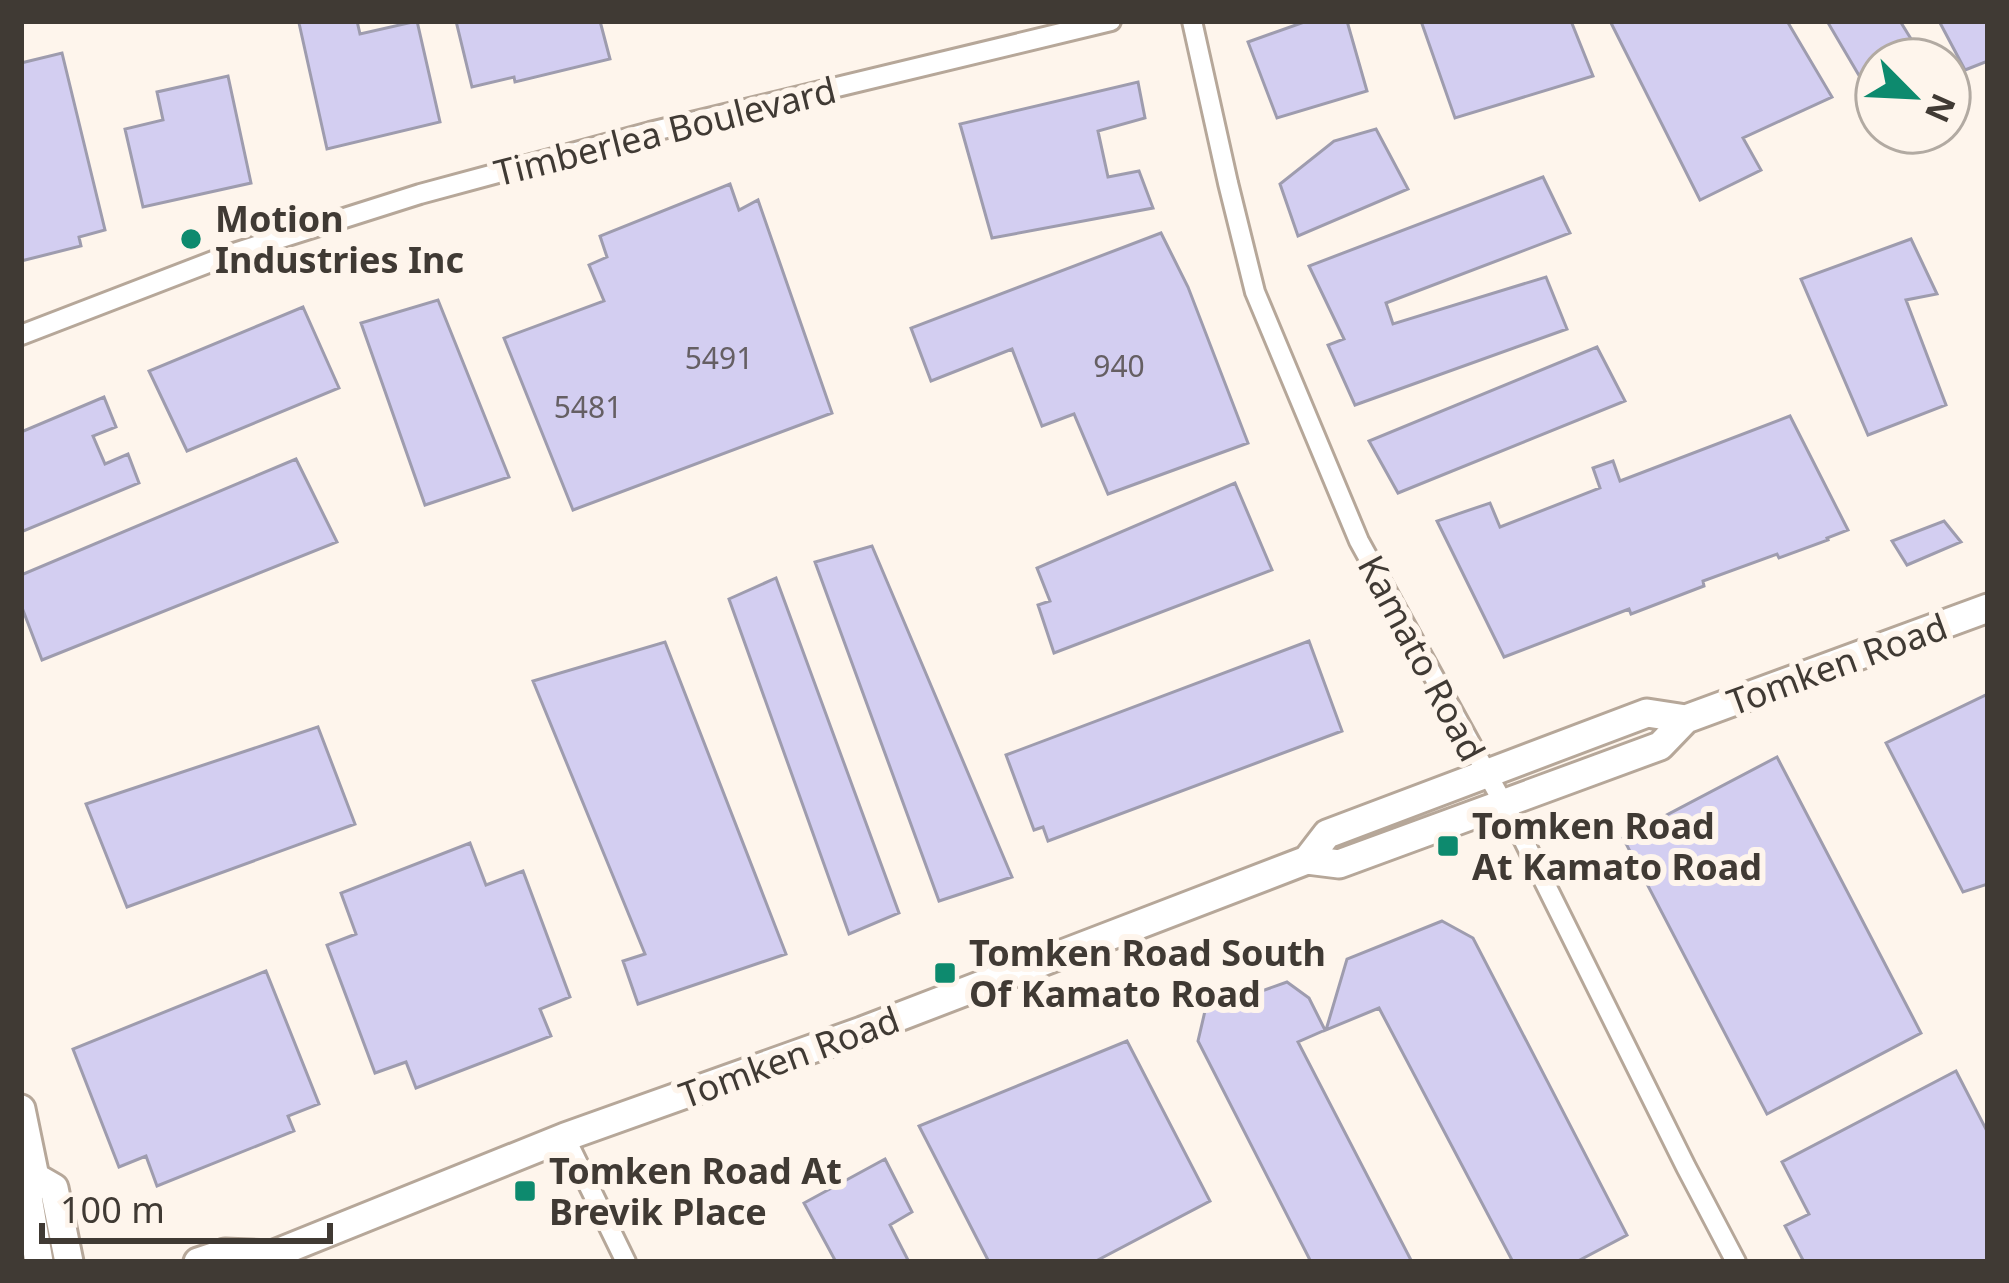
<svg xmlns="http://www.w3.org/2000/svg" width="2009" height="1283" font-family="'Noto Sans',sans-serif">
	<rect width="100%" height="100%" fill="#fef5ec"/>
	<path fill="#d3cef1" stroke="#9e9cae" stroke-width="3" d="M309 21H357L360 34 417 21 440 122 327 149 299 23Z
		M456 21H600L610 59 515 82 514 77 472 87Z
		M1307 21H1347L1367 91 1277 118 1248 42Z
		M1421 21H1571L1593 76 1455 118Z
		M1610 21H1787L1832 97 1743 138 1761 170 1700 200Z
		M1827 21H1900L1924 60H1877V106Z
		M1939 21H1988V61L1965 70Z
		M62 53 105 230 79 237 81 246 21 261V63Z
		M228 76 251 183 143 207 125 129 163 120 157 92Z
		M1138 82 1145 118 1098 131 1108 177 1139 171 1153 208 992 238 960 124Z
		M1376 129 1408 189 1298 236 1280 184 1334 141Z
		M1543 177 1570 233 1386 303 1393 324 1546 277 1567 329 1355 405 1328 345 1344 339 1309 266Z
		M730 184 739 210 758 200 832 413 573 510 504 338 604 301 589 265 607 257 600 236Z
		M1161 233 1188 287 1248 443 1108 494 1074 414 1042 426 1012 349 931 381 911 328Z
		M1911 239 1937 294 1906 300 1946 405 1868 435 1801 279Z
		M438 300 509 477 425 505 361 323Z
		M303 307 339 388 187 451 149 371Z
		M1597 347 1625 401 1398 493 1369 441Z
		M104 397 116 427 93 436 105 464 128 454 139 483 21 532V432Z
		M1790 416 1848 530 1827 538 1828 540 1779 558 1777 554 1703 581 1704 586 1631 614 1629 609 1504 657 1437 521 1490 503 1500 527 1600 488 1593 468 1613 461 1620 481Z
		M296 459 337 542 42 660 21 605V575Z
		M1235 483 1272 570 1054 653 1038 605 1050 601 1037 568Z
		M1944 521 1961 542 1907 565 1892 541Z
		M872 546 1012 877 939 901 815 562Z
		M776 578 899 913 849 934 729 599Z
		M1309 641 1342 731 1048 841 1043 827 1034 830 1006 755Z
		M665 642 786 954 638 1004 623 961 645 954 533 681Z
		M1988 694V884L1963 892 1886 743Z
		M318 727 355 824 127 907 86 804Z
		M1777 757 1921 1033 1767 1114 1623 838Z
		M470 843 486 885 523 871 570 997 540 1009 551 1036 416 1088 406 1062 375 1073 327 945 356 934 341 893Z
		M1442 921 1473 938 1627 1235 1576 1262H1513L1379 1008 1326 1030 1347 959Z
		M266 971 319 1104 288 1116 294 1131 157 1186 146 1156 119 1167 73 1049Z
		M1287 982 1309 998 1325 1030 1298 1042 1412 1262H1311L1198 1041 1205 1011Z
		M1127 1041 1210 1201 1094 1262H989L919 1126Z
		M1956 1071 1988 1133V1262H1804L1785 1226 1809 1214 1782 1162Z
		M885 1159 912 1212 890 1225 909 1262H836L804 1203Z"/>
	<g fill="none" stroke-linecap="round" stroke-linejoin="round">
		<defs>
			<path id="street" d="M1192 21 1228 183 1255 292 1359 541 1522 837 1686 1167 1736 1262
				M21 335 234 253 420 194 650 132 1111 21
				M565 1137 626 1262"/>
			<path id="secondary" d="M1307 860 1327 834 1647 713 1686 719
				M21 1109 35 1177 28 1197 39 1262
				M35 1177 54 1188 69 1262
				M198 1262 225 1253 272 1255
				M264 1262 272 1255 565 1137 862 1031 1307 860 1339 864 1660 746 1686 719 1988 608"/>
		</defs>
		<use href="#street" stroke="#b6a799" stroke-width="24"/>
		<use href="#secondary" stroke="#b6a799" stroke-width="33"/>
		<use href="#street" stroke="#fff" stroke-width="18"/>
		<use href="#secondary" stroke="#fff" stroke-width="27"/>
	</g>
	<g fill="#0d8a6e" stroke="#fef5ec" stroke-width="4.5">
		<circle cx="191" cy="239" r="12"/>
		<rect x="1436" y="834" width="24" height="24" rx="6"/>
		<rect x="933" y="961" width="24" height="24" rx="6"/>
		<rect x="513" y="1179" width="24" height="24" rx="6"/>
	</g>
	<g text-anchor="middle" dominant-baseline="central" stroke-width="12" stroke-linejoin="round" paint-order="stroke">
		<g font-size="30" fill="#655f63">
			<text x="719" y="357">5491</text>
			<text x="1119" y="365">940</text>
			<text x="588" y="406">5481</text>
		</g>
		<g font-size="36" fill="#403a34" stroke="#fef5ec">
			<text transform="translate(665 131) rotate(-14)">Timberlea Boulevard</text>
			<text transform="translate(1422 658) rotate(62)">Kamato Road</text>
			<text transform="translate(1837 664) rotate(-20)">Tomken Road</text>
			<text transform="translate(789 1057) rotate(-20)">Tomken Road</text>
		</g>
		<g font-size="36" font-weight="bold" fill="#403a34" stroke="#fef5ec" text-anchor="start">
			<text x="215" y="218">Motion<tspan x="215" dy="41">Industries Inc</tspan></text>
			<text x="1472" y="825">Tomken Road<tspan x="1472" dy="41">At Kamato Road</tspan></text>
			<text x="969" y="952">Tomken Road South<tspan x="969" dy="41">Of Kamato Road</tspan></text>
			<text x="549" y="1170">Tomken Road At<tspan x="549" dy="41">Brevik Place</tspan></text>
		</g>
	</g>
	<rect width="2009" height="1283" fill="none" stroke="#403a34" stroke-width="48"/>
	<g transform="translate(1913 96) rotate(114)"><circle r="57" fill="#fef5ec" stroke="#b2aaa2" stroke-width="3"/>
	<path d="M0-9L21 45L0 30L-21 45Z" fill="#0d8a6e"/>
	<text y="-18" font-size="33" font-weight="bold" text-anchor="middle" fill="#403a34">N</text>
	</g>
	<path d="M42 1223v18h288v-18" fill="none" stroke="#403a34" stroke-width="6"/>
	<text x="60" y="1223" font-size="36" fill="#403a34" stroke="#fef5ec" stroke-width="9" paint-order="stroke">100 m</text>
</svg>
